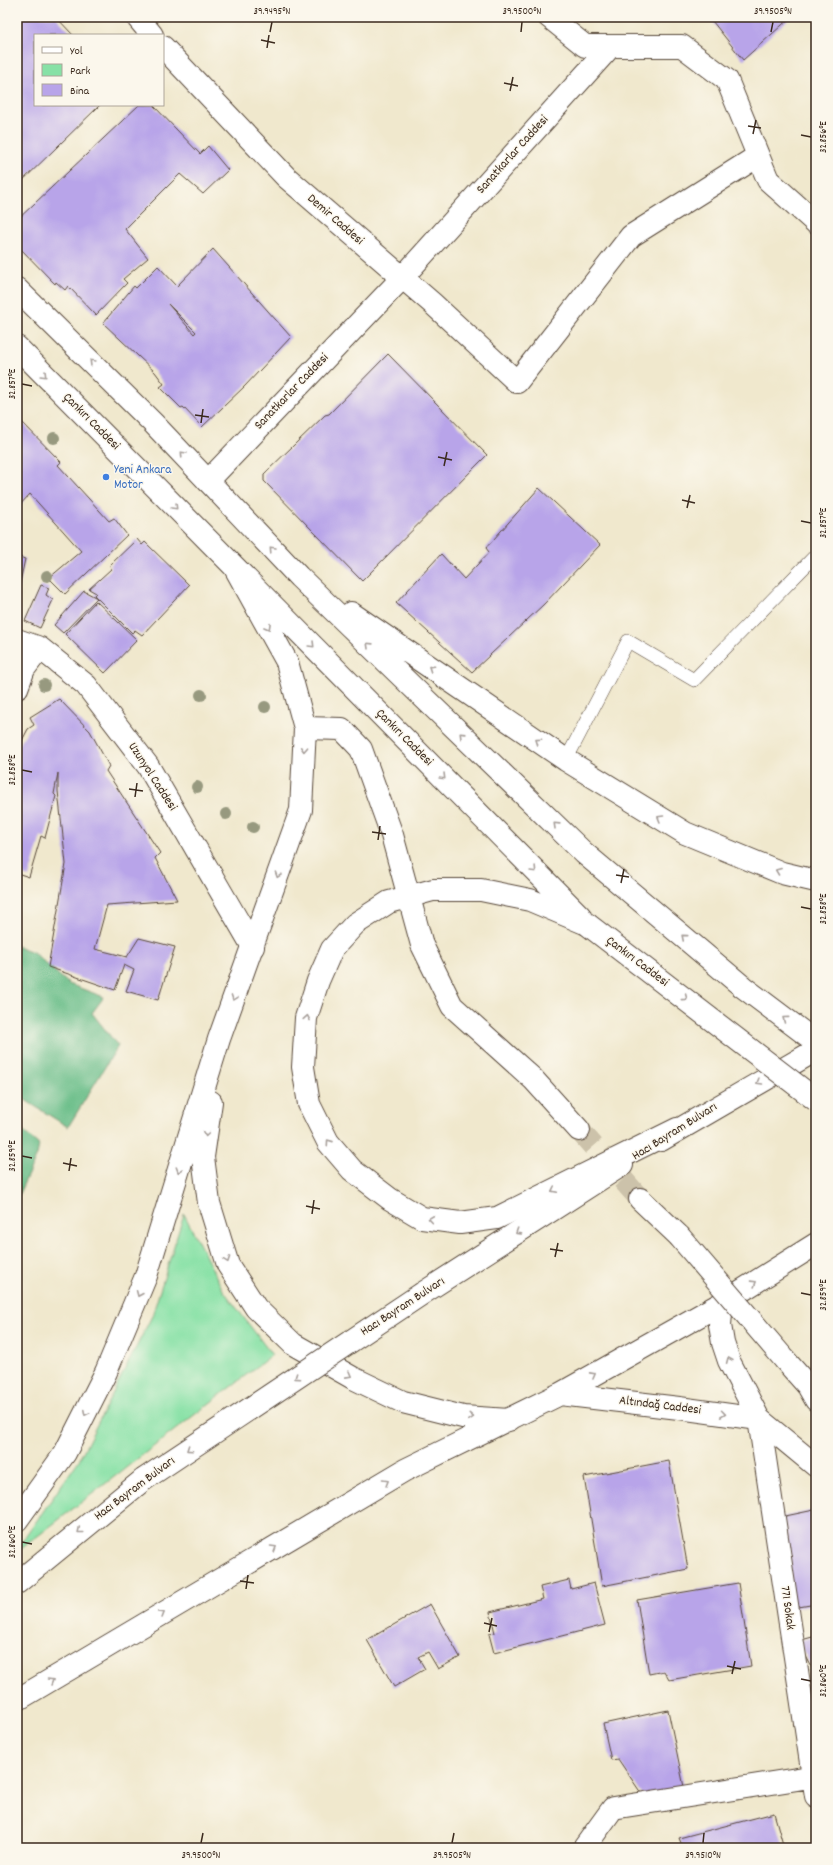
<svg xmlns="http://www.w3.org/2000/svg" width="833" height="1865" font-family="Dekko,sans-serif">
	<rect width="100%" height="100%" fill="#fbf7ec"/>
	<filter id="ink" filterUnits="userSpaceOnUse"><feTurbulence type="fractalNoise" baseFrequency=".025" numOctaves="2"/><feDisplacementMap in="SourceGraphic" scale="8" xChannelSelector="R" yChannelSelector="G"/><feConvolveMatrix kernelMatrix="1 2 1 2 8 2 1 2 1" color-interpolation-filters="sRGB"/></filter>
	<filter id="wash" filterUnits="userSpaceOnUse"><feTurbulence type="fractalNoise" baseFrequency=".012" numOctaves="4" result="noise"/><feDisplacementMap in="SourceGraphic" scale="16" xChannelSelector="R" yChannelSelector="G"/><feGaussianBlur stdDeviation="0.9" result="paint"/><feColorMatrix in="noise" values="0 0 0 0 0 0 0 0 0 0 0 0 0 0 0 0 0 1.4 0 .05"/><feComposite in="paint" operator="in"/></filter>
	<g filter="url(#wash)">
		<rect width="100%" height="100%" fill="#f0e8cd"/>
		<path fill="#87e1a6" stroke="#618662" d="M184 1214 223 1290 272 1355 17 1552V1549L79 1460 152 1316Z"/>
		<path fill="#6dbf8b" stroke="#547454" d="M17 946 33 952 69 984 104 997 92 1013 118 1046 68 1127 17 1095Z
			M17 1126 39 1145 37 1155 17 1198Z"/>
		<g id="blocks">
			<path fill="#b8a4e9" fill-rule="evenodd" d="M17 17H56L73 35H35V105H100L17 186Z
				M709 17H791L743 60Z
				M139 105H153L200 154 208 146 228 170 203 194 180 174 125 229 148 258 123 279 127 283 96 315 68 286 65 290 56 282 55 284 17 245V220Z
				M213 249 291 337 245 386 202 427 183 407 181 408 160 387 164 384 155 372 103 323 134 286 136 288 158 266 177 286ZM168 304 196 332 194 334Z
				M388 354 487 455 362 581 264 481V474L325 415 329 414Z
				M17 417 61 462 58 465 109 521 114 518 127 535 65 594 49 578 81 551 30 494 17 508Z
				M539 488 600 545 544 604 472 672 396 603 441 554 464 579 489 552 486 548Z
				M137 539 142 545 145 542 189 585 142 635 135 630 132 633 97 598 63 633 54 625 84 591 97 598 94 595 96 593 89 589 111 569 110 565Z
				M17 556 25 559 18 592H17Z
				M41 585 49 588 46 595 53 600 40 628 25 621Z
				M96 601 137 640 105 673 65 634Z
				M59 699 90 731 109 766 106 771 160 853 155 858 177 900 107 905 95 949 127 957 139 938 175 947 158 1000 126 991 134 970 124 965 115 990 48 967 66 864 58 791V773L54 794 56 796 45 838 41 836 29 877 17 873V750L28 729 34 725 30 717Z
				M669 1461 688 1569 602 1586 584 1477Z
				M814 1510 816 1514V1604L793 1608 776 1518Z
				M569 1580 571 1589 594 1583 605 1625 494 1653 489 1634 495 1633 490 1612 543 1599 540 1587Z
				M738 1583 751 1666 669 1680 664 1671 649 1674 637 1600Z
				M430 1604 460 1657 438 1669 428 1652 418 1657 425 1669 394 1687 367 1640Z
				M816 1636V1675L798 1641Z
				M668 1710 684 1787 643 1796 618 1759 611 1760 603 1724Z
				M774 1813 784 1848H683L679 1838Z"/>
		</g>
	</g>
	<g filter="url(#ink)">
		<use href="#blocks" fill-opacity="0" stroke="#564638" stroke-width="1"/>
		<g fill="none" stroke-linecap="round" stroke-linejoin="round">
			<path stroke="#ccc2aa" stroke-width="22" stroke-dasharray="22 11" stroke-linecap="butt" d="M579 1130 640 1199"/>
			<defs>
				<path id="lane" d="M566 760 628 641 694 680 816 555"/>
				<path id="street" d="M137 17 152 35
					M549 17 585 46H682L727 80 768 180 816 223
					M163 47 286 177 432 303 517 382 631 236 758 156
					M208 481 402 278 611 46
					M17 640 40 648 86 685 148 766 253 947
					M17 688 24 669 40 648
					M305 728 342 729 361 749 392 835 422 945 452 1006 533 1079 579 1130
					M640 1199 679 1236
					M785 1360 808 1386 816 1400
					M759 1419 816 1796
					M584 1848 613 1808 816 1776"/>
				<path id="secondary" d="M661 1140 816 1050
					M423 1293 622 1165
					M722 1303 720 1325 723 1343 729 1361 759 1419 816 1466
					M560 1394 679 1408 759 1419
					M17 1583 143 1480
					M17 1700 405 1470 560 1394 722 1303 816 1244"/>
				<path id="primary" d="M17 289 153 423 299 577 584 853 743 987 816 1042
					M17 347 580 916
					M351 613 566 760 685 833 782 873 816 881
					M587 924 530 900 481 890H433L389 902 355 924 332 949 318 981 306 1018 303 1067 309 1104 328 1142 352 1170 390 1199 422 1218 460 1223 497 1218 677 1129
					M211 1102 203 1157 209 1203 228 1265 256 1308 293 1344 353 1378 403 1402 463 1417 509 1420
					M17 1520 65 1453 106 1372 146 1276 219 1039 301 810 305 728 287 662 235 568"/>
			</defs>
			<use href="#lane" stroke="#564638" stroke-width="14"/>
			<use href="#street" stroke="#564638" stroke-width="24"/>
			<use href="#secondary" stroke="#564638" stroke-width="24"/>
			<use href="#primary" stroke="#564638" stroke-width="24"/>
			<use href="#lane" stroke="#fff" stroke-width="13"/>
			<use href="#street" stroke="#fff" stroke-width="22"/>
			<use href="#secondary" stroke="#fff" stroke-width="22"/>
			<use href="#primary" stroke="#fff" stroke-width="22"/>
			<defs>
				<path id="street-bridge" d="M679 1236 785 1360"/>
				<path id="secondary-bridge" d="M143 1480 423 1293"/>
				<path id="primary-bridge" d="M587 924 816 1100"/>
			</defs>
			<use href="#street-bridge" stroke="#564638" stroke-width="24" stroke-linecap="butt"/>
			<use href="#secondary-bridge" stroke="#564638" stroke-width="24" stroke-linecap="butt"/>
			<use href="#primary-bridge" stroke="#564638" stroke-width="24" stroke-linecap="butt"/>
			<use href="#street-bridge" stroke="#fff" stroke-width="22"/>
			<use href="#secondary-bridge" stroke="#fff" stroke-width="22"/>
			<use href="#primary-bridge" stroke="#fff" stroke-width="22"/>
		</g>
		<g fill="#97997f">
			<circle cx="54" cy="438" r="6"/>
			<circle cx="47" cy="576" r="6"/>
			<circle cx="44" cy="685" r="6"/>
			<circle cx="201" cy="695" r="6"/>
			<circle cx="265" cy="707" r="6"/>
			<circle cx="197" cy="787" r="6"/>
			<circle cx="226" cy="814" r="6"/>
			<circle cx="253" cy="827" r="6"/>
		</g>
		<defs><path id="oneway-chevron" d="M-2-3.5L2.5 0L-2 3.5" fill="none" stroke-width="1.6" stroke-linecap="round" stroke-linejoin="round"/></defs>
		<g stroke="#a79f9a">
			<use href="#oneway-chevron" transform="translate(92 362) rotate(-135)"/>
			<use href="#oneway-chevron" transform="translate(44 375) rotate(45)"/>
			<use href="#oneway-chevron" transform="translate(183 454) rotate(-133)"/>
			<use href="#oneway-chevron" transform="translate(175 507) rotate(45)"/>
			<use href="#oneway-chevron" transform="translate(272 549) rotate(-133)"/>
			<use href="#oneway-chevron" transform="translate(268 627) rotate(61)"/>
			<use href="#oneway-chevron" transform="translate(312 645) rotate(45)"/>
			<use href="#oneway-chevron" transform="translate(369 645) rotate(-136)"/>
			<use href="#oneway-chevron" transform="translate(431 668) rotate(-146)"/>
			<use href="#oneway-chevron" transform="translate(462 735) rotate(-136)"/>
			<use href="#oneway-chevron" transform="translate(538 741) rotate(-146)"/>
			<use href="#oneway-chevron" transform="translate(304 749) rotate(93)"/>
			<use href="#oneway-chevron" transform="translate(443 777) rotate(45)"/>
			<use href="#oneway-chevron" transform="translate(660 818) rotate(-149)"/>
			<use href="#oneway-chevron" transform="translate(556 825) rotate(-136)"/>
			<use href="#oneway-chevron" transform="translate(534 870) rotate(46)"/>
			<use href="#oneway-chevron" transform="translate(778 871) rotate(-159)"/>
			<use href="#oneway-chevron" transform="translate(278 875) rotate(109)"/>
			<use href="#oneway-chevron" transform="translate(684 937) rotate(-140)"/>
			<use href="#oneway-chevron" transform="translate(234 998) rotate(110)"/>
			<use href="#oneway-chevron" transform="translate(685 998) rotate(37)"/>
			<use href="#oneway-chevron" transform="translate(307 1018) rotate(-80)"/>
			<use href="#oneway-chevron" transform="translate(785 1019) rotate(-143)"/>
			<use href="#oneway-chevron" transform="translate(759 1082) rotate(150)"/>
			<use href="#oneway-chevron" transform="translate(206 1134) rotate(98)"/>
			<use href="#oneway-chevron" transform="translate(329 1142) rotate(-125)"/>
			<use href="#oneway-chevron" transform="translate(179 1170) rotate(107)"/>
			<use href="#oneway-chevron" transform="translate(554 1190) rotate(154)"/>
			<use href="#oneway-chevron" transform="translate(431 1219) rotate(-172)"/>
			<use href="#oneway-chevron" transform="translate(518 1232) rotate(147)"/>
			<use href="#oneway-chevron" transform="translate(227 1260) rotate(70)"/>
			<use href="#oneway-chevron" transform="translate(754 1283) rotate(-32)"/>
			<use href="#oneway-chevron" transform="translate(139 1294) rotate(113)"/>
			<use href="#oneway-chevron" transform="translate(729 1360) rotate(-113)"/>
			<use href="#oneway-chevron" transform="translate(349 1375) rotate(29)"/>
			<use href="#oneway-chevron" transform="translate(593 1375) rotate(-29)"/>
			<use href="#oneway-chevron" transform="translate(297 1377) rotate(146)"/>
			<use href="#oneway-chevron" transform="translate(86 1413) rotate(117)"/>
			<use href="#oneway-chevron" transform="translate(723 1414) rotate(8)"/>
			<use href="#oneway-chevron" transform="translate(471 1417) rotate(4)"/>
			<use href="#oneway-chevron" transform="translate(189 1449) rotate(146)"/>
			<use href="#oneway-chevron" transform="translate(386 1482) rotate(-31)"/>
			<use href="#oneway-chevron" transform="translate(80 1531) rotate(141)"/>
			<use href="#oneway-chevron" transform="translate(274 1548) rotate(-31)"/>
			<use href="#oneway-chevron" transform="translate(162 1614) rotate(-31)"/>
			<use href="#oneway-chevron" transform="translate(51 1681) rotate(-31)"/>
		</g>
	</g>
	<path fill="none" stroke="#3b2a1e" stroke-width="1.5" d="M270 32 272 22M521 32 522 22M771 32 773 22M261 40 275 43M267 48 269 35M504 83 518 86M510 91 513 77M748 126 761 128M753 134 756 120M801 135 811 137M22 384 32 386M195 415 209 417M201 423 203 409M438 457 452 460M444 466 447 452M682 500 695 503M687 508 690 495M801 521 811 523M22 770 32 772M129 789 143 791M135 797 137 783M372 832 386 834M378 840 380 826M616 875 629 877M621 883 624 869M801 907 811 909M22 1156 32 1158M63 1163 77 1166M69 1171 71 1158M306 1206 320 1209M312 1214 314 1200M550 1249 563 1251M555 1257 558 1243M801 1293 811 1295M22 1542 32 1544M240 1581 254 1583M246 1589 248 1575M484 1623 497 1626M489 1632 492 1618M727 1666 741 1669M732 1674 735 1661M801 1679 811 1681M201 1843 203 1833M452 1843 454 1833M703 1843 704 1833"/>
	<circle fill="#3f7fe0" stroke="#fbf7ec" stroke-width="1.5" cx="106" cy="477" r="4"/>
	<g text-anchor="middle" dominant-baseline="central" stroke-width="3" stroke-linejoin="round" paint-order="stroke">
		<g font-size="13" fill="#3b2a1e" stroke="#fbf7ec">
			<text transform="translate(513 155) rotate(-48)">Sanatkarlar Caddesi</text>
			<text transform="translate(335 220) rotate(41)">Demir Caddesi</text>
			<text transform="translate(292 392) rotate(-46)">Sanatkarlar Caddesi</text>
			<text transform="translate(91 422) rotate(45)">Çankırı Caddesi</text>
			<text transform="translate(404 738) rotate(45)">Çankırı Caddesi</text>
			<text transform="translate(152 777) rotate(57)">Uzunyol Caddesi</text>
			<text transform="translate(637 962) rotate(37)">Çankırı Caddesi</text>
			<text transform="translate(675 1132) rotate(-32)">Hacı Bayram Bulvarı</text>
			<text transform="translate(403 1307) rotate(-33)">Hacı Bayram Bulvarı</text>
			<text transform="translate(660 1406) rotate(7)">Altındağ Caddesi</text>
			<text transform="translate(135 1489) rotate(-37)">Hacı Bayram Bulvarı</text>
			<text transform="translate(787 1608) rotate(82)">771 Sokak</text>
		</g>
		<g font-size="13" fill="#366cbe" stroke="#fbf7ec" text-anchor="start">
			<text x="114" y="470">Yeni Ankara<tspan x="114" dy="15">Motor</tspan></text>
		</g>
	</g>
	<rect width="833" height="1865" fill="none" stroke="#fbf7ec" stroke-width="44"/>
	<rect x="34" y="34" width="130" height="72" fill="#fbf7ec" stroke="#aea59a"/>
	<rect x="42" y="47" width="20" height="6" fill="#ffffff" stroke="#aea59a"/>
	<text x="70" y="54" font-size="12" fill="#3b2a1e">Yol</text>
	<rect x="42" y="64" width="20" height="12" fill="#87e1a6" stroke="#aea59a"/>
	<text x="70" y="74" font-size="12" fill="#3b2a1e">Park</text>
	<rect x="42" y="84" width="20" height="12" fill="#b8a4e9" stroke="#aea59a"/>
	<text x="70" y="94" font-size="12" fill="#3b2a1e">Bina</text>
	<rect x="22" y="22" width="789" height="1821" fill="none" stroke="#3b2a1e" stroke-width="1.5"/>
	<g font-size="10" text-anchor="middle" fill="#3b2a1e">
		<text x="272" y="14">39.9495°N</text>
		<text x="522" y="14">39.9500°N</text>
		<text x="773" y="14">39.9505°N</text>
		<text transform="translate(822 137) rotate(-90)" y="4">32.856°E</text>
		<text transform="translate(11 384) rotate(-90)" y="4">32.857°E</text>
		<text transform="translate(822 523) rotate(-90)" y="4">32.857°E</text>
		<text transform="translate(11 770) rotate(-90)" y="4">32.858°E</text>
		<text transform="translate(822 909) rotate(-90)" y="4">32.858°E</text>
		<text transform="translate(11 1156) rotate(-90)" y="4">32.859°E</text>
		<text transform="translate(822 1295) rotate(-90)" y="4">32.859°E</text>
		<text transform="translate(11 1542) rotate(-90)" y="4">32.860°E</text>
		<text transform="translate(822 1681) rotate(-90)" y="4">32.860°E</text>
		<text x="201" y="1858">39.9500°N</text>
		<text x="452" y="1858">39.9505°N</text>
		<text x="703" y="1858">39.9510°N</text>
	</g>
</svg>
